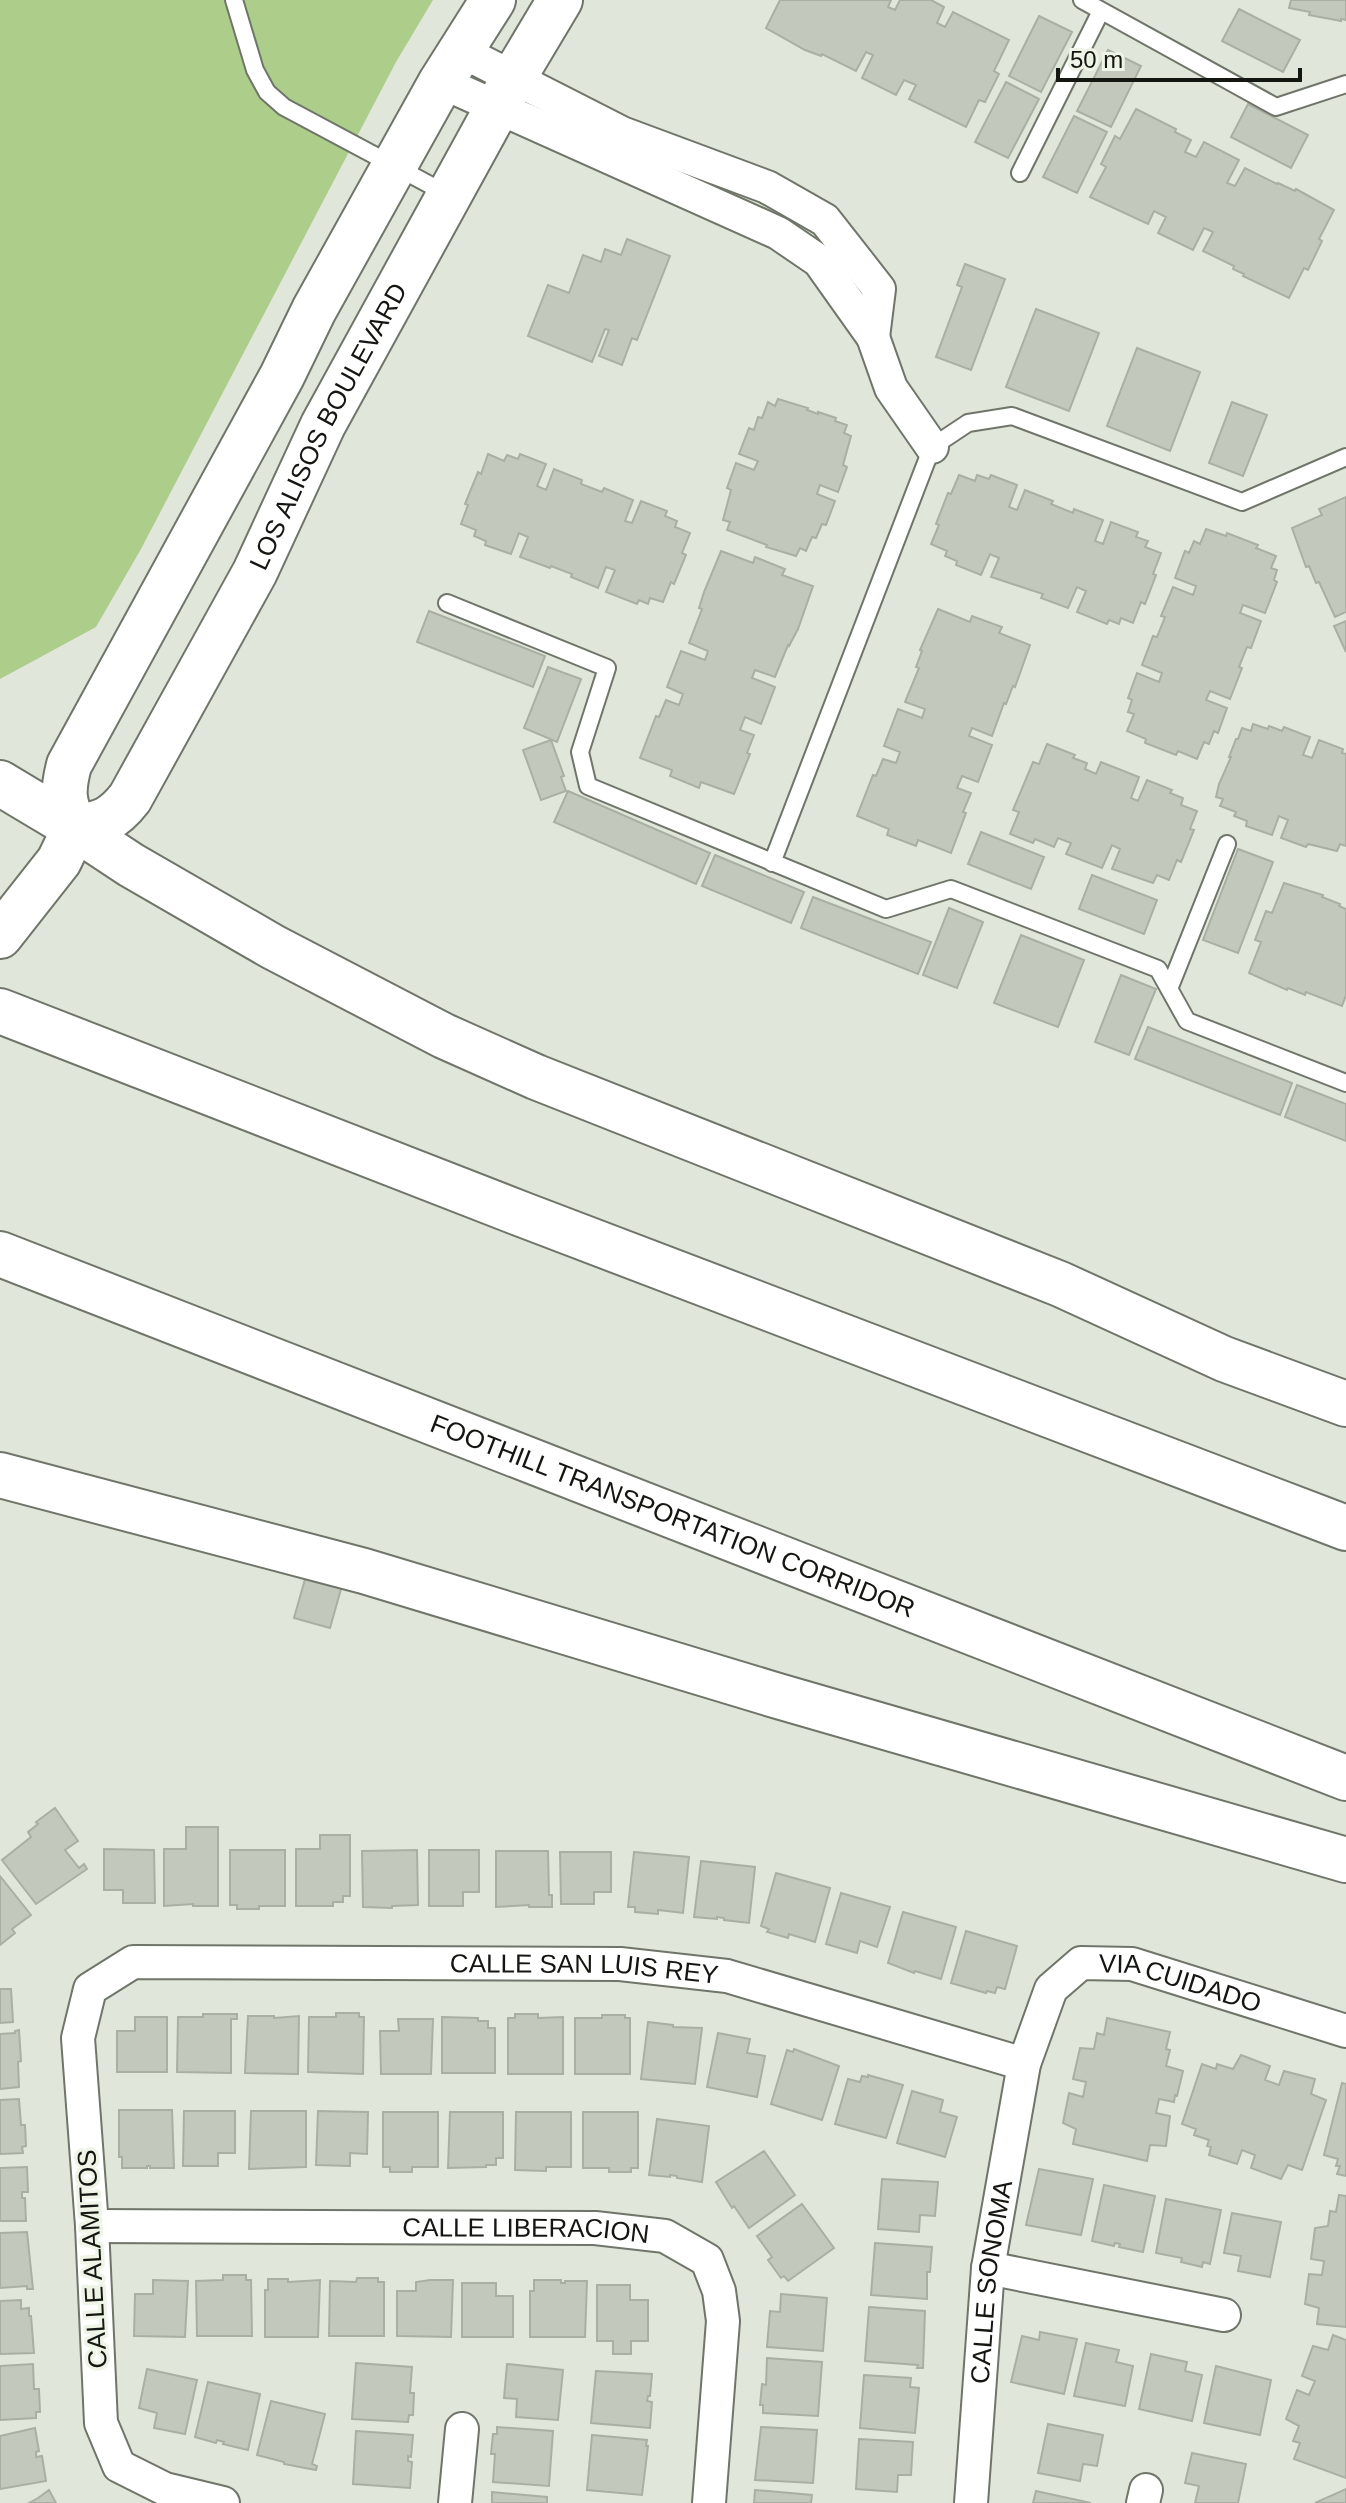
<svg xmlns="http://www.w3.org/2000/svg" width="1346" height="2503" font-family="Helvetica,sans-serif">
	<rect width="100%" height="100%" fill="#e0e7da"/>
	<path fill="#adcd8b" d="M0 0H433L396 62 141 549 96 627 0 679Z"/>
	<path fill="#c2c9bc" stroke="#a9b0a3" stroke-width="2" d="M780 0H891L888 7 895 10 900 0H931L944 7 937 23 945 27 953 12 1009 40 994 71 999 74 985 102 979 100 966 127 909 99 916 85 904 80 896 95 862 78 873 55 866 52 856 71 822 54 821 56 805 50 766 28Z
		M1291 0H1346V20L1341 19V21L1309 15 1310 12 1289 8Z
		M1239 9 1300 40 1283 72 1222 41Z
		M1039 16 1072 32 1041 92 1009 76Z
		M1108 50 1141 66 1111 127 1077 111Z
		M1006 82 1039 99 1008 158 975 142Z
		M1248 104 1308 135 1291 168 1231 137Z
		M1136 109 1176 129 1175 132 1191 140 1185 152 1196 157 1204 142 1239 160 1227 183 1235 186 1245 168 1277 184 1278 183 1295 191 1296 189 1334 210 1319 239 1322 241 1308 270 1304 268 1289 298 1243 276 1244 274 1233 269 1234 266 1203 251 1213 232 1204 228 1193 250 1158 233 1166 217 1154 211 1148 224 1090 197 1106 167 1101 164 1115 136 1120 139Z
		M1074 116 1107 132 1077 193 1043 177Z
		M627 239 670 256 637 340 632 338 622 365 599 356 609 330 605 329 592 362 528 336 548 285 569 293 583 255 601 262 605 249 621 255Z
		M965 264 1005 279 971 370 936 357 962 287 957 285Z
		M1036 309 1099 333 1069 411 1006 387Z
		M1137 348 1200 372 1170 451 1107 426Z
		M778 399 808 408 807 410 818 414V412L836 418 835 421 847 425 844 433 851 436 843 465 847 467 838 492 820 485 817 494 835 501 826 525 822 524 816 538 812 537 806 551 800 548 796 556 766 547 767 545 727 530 730 522 723 520 731 490 727 488 736 463 754 470 758 461 739 454 749 428 754 430 758 417 762 418 768 402 775 406Z
		M1232 402 1267 415 1243 476 1209 463Z
		M488 454 504 461 507 455 518 459 520 454 546 464 537 486 546 490 554 469 582 480 581 484 602 492 604 488 633 500 625 521 632 523 641 501 667 511 665 516 677 521 675 527 690 533 682 553 686 555 674 584 671 582 663 602 650 598 648 604 639 600 637 604 606 592 615 570 606 567 598 588 571 577 572 574 551 566 550 568 520 557 528 537 519 533 511 554 485 545 486 541 474 536 476 530 461 524 468 505 465 504 478 472 481 474Z
		M959 475 975 481 977 475 989 479 991 475 1017 485 1009 507 1017 510 1025 490 1053 501 1051 504 1073 513 1074 509 1103 520 1095 541 1103 544 1111 522 1138 532 1136 537 1148 541 1145 547 1161 553 1153 574 1156 575 1145 604 1141 602 1133 623 1121 618 1119 624 1109 620 1107 624 1077 612 1086 591 1077 587 1068 608 1041 598 1043 594 991 577 999 558 990 554 981 575 956 565 957 561 945 556 947 551 931 544 939 525 936 524 948 493 951 494Z
		M1346 497V612L1335 617 1319 582 1316 583 1309 566 1306 567 1292 528 1322 515 1319 509Z
		M1206 529 1226 536 1227 533 1258 545 1256 548 1276 556 1271 568 1277 570 1274 580 1277 582 1265 613 1243 605 1240 613 1261 621 1251 648 1247 647 1239 667 1242 668 1230 699 1210 691 1206 700 1227 708 1218 733 1214 731 1209 744 1204 742 1197 759 1178 751 1176 755 1145 743 1146 739 1127 731 1134 714 1128 712 1132 700 1128 698 1137 673 1159 682 1162 673 1142 665 1153 636 1157 637 1165 617 1161 616 1173 587 1193 595 1196 586 1175 578 1185 551 1189 553 1194 541 1200 544Z
		M721 551 753 563 755 557 785 569 782 575 813 586 798 629 789 646 788 645 775 677 755 670 752 678 775 687 761 724 745 717 740 730 754 735 747 753 750 754 734 794 701 782 699 788 670 776 672 770 640 758 656 716 659 717 666 700 679 705 683 694 667 687 681 651 705 660 708 651 689 643 702 609 699 608 704 592Z
		M938 609 970 622 972 616 1002 627 999 633 1030 645 1015 687 1013 686 1006 704 1004 703 992 736 972 728 969 736 992 745 978 782 962 776 957 788 971 793 963 812 966 813 951 853 918 840 916 846 887 835 889 829 857 816 873 775 876 776 883 759 896 763 900 752 884 746 898 709 922 718 925 709 905 702 919 668 916 667 922 651 920 650Z
		M429 611 545 656 533 687 417 642Z
		M1346 621V652L1334 626Z
		M548 667 581 679 557 742 524 728Z
		M1253 724 1268 729 1269 726 1282 731 1284 727 1310 737 1303 755 1312 758 1319 740 1343 749 1342 753 1346 754V846L1340 844 1337 851 1308 844 1306 847 1281 838 1288 820 1279 816 1272 835 1246 826 1247 821 1234 816 1236 812 1220 806 1223 799 1216 797 1219 784 1231 757H1229L1236 739H1238L1242 728 1251 731Z
		M551 740 564 776 561 777 566 791 541 800 523 750Z
		M1047 744 1075 755 1073 758 1087 763 1085 769 1096 774 1101 762 1139 777 1131 798 1138 801 1147 780 1172 790 1170 793 1183 798 1181 805 1197 811 1190 829 1194 830 1181 862 1177 860 1169 880 1157 875 1153 883 1112 869 1120 849 1112 845 1102 868 1066 854 1071 843 1058 838 1054 847 1035 839 1033 843 1010 834 1019 812 1013 810 1033 762 1039 764Z
		M568 791 710 853 696 884 554 822Z
		M981 832 1044 857 1031 889 968 864Z
		M1238 849 1273 862 1238 953 1203 940Z
		M715 855 804 892 791 923 702 886Z
		M1092 875 1157 900 1144 934 1079 909Z
		M1284 883 1323 895 1322 897 1340 904 1339 906 1346 909V995L1342 1006 1306 992 1305 995 1288 988 1287 990 1249 973 1261 942 1255 940 1266 911 1272 913Z
		M813 897 931 942 918 974 801 928Z
		M949 908 983 922 957 988 923 975Z
		M1021 935 1084 960 1058 1027 994 1003Z
		M1121 975 1156 989 1129 1055 1095 1042Z
		M1148 1027 1292 1083 1280 1115 1135 1059Z
		M1297 1085 1346 1104V1141L1285 1117Z
		M307 1572 343 1582 330 1628 294 1618Z
		M55 1808 78 1841 65 1850 79 1868 84 1864 87 1869 36 1904 2 1860 31 1837 28 1832 38 1824 36 1822Z
		M186 1827H218V1906H193V1904L164 1906V1849H186Z
		M320 1835H350V1896H343V1902H333V1906H296V1849H320Z
		M104 1849 154 1850 155 1903H123V1890H104Z
		M230 1850H285V1906H259V1909H237V1905H230Z
		M417 1850 418 1905 392 1906V1908L363 1907 362 1851Z
		M429 1850H479V1892H463V1906H429Z
		M496 1851H548L549 1895H552V1907H529V1905L496 1907Z
		M560 1852H611V1892H594V1904H561Z
		M634 1852 689 1857 683 1913 658 1910V1914L635 1912V1907H628Z
		M701 1861 755 1867 749 1923 724 1920V1918L717 1917V1919L694 1917Z
		M776 1873 830 1888 815 1942 789 1934 788 1938 767 1932 769 1929 761 1926Z
		M0 1876 31 1915 12 1929 15 1933 0 1945Z
		M841 1893 890 1907 877 1947 860 1941 857 1953 826 1944Z
		M903 1912 956 1927 941 1979 915 1971 914 1973 888 1963Z
		M966 1931 1017 1946 1005 1989 997 1987 995 1993 987 1991 986 1993 951 1983Z
		M0 1989H11L13 2022 0 2023Z
		M336 2013H359V2017H364L363 2074 308 2072 309 2017H336Z
		M203 2014H237V2019H231V2073L177 2072 178 2017H203Z
		M515 2014H538V2018L563 2017V2074H508V2018H515Z
		M602 2015H625V2018H630V2074H575V2018H602Z
		M248 2016H274V2018L299 2016 298 2074 245 2073Z
		M135 2017H167V2072H117V2031H135Z
		M442 2017 478 2018V2021H488V2028H495V2073H442Z
		M1107 2018 1170 2032 1166 2049 1170 2050 1166 2066 1183 2071 1177 2096 1175 2095 1174 2102 1159 2099 1156 2113 1170 2116 1166 2146 1150 2145 1147 2161 1073 2144 1076 2129 1063 2123 1069 2093 1083 2097 1086 2082 1073 2079 1080 2048 1094 2049 1097 2033 1104 2035Z
		M398 2019H433L431 2074H381L380 2031H399Z
		M648 2022 673 2025V2027L702 2028 695 2084 641 2079Z
		M19 2030 21 2061 18 2062 19 2087 0 2089V2034L15 2033V2031Z
		M718 2033 750 2039 747 2053 765 2056 757 2097 707 2087Z
		M794 2049 839 2066 822 2120 771 2104 787 2050 793 2052Z
		M1241 2055 1270 2066 1265 2080 1279 2085 1284 2071 1315 2079 1311 2094 1326 2100 1302 2170 1288 2165 1281 2179 1251 2168 1255 2155 1242 2150 1237 2164 1209 2155 1211 2147 1207 2146 1209 2140 1194 2135 1196 2129 1182 2124 1202 2064 1216 2069 1217 2064 1233 2069Z
		M868 2075 903 2085 886 2138 835 2124 848 2079 860 2082 862 2076 868 2077Z
		M1342 2083 1346 2084V2176L1337 2174 1340 2166H1336L1338 2159 1324 2155Z
		M912 2091 943 2100 940 2112 957 2117 945 2157 897 2143Z
		M19 2099 21 2125H25L26 2146 22 2147 23 2153 0 2154V2100Z
		M119 2110H172L174 2168H150V2166H147V2168H122V2157H119Z
		M184 2111H235V2153H218V2166H183Z
		M251 2111H306V2167L249 2169Z
		M318 2111 368 2112 367 2154 350 2153V2166L316 2165Z
		M383 2112H438V2167H412V2172H390V2167H383Z
		M450 2112H503V2158H496V2165H486V2167L448 2168Z
		M516 2112H571V2167H546V2171L515 2170Z
		M583 2112H638V2168H631V2172H609V2168H583Z
		M657 2119 709 2126 702 2182 677 2178V2176L670 2175V2177L649 2175Z
		M764 2151 795 2195 749 2228 734 2206 732 2208 716 2182Z
		M27 2167 28 2192H22V2198H25L26 2221H0V2168Z
		M1039 2169 1093 2179 1081 2235 1026 2225Z
		M882 2179 938 2182 935 2216 920 2215 919 2232 878 2229Z
		M1104 2185 1155 2196 1143 2252 1119 2247 1120 2244 1115 2243 1114 2246 1092 2241Z
		M1339 2195 1346 2196V2327L1317 2324 1319 2308 1305 2304 1309 2274 1322 2275 1324 2261 1311 2259 1315 2228 1328 2226 1330 2211 1336 2212Z
		M1166 2199 1221 2210 1210 2264 1203 2262 1202 2267 1181 2262 1182 2258 1156 2253Z
		M802 2204 834 2248 788 2281 784 2276 781 2278 768 2260 772 2257 757 2236Z
		M1232 2213 1281 2222 1270 2277 1238 2271 1241 2256 1224 2253Z
		M27 2232 33 2289H27V2286L0 2288V2233Z
		M875 2243 932 2247 930 2272H927V2299L871 2295Z
		M223 2275H246V2280H251L252 2336H197L196 2281 223 2280Z
		M357 2278H378V2282H384V2336H329L330 2281 356 2282Z
		M268 2279H288V2282L320 2280 318 2337H265V2290H268Z
		M153 2280 188 2281 185 2337 134 2336 135 2294H153Z
		M430 2280H453L451 2337 397 2336V2291H416V2282Z
		M534 2280H561V2283H565V2281H587L585 2337H530V2291H534Z
		M462 2283H496V2296H513V2337H462Z
		M597 2285H630V2300H648V2341H631V2354H613V2341H597Z
		M781 2294 827 2298 823 2351 767 2347 770 2311 780 2312Z
		M21 2300V2309L29 2308V2316H31L34 2353 0 2354V2301Z
		M869 2307 925 2311 923 2368H917L918 2365 865 2361Z
		M1040 2332 1077 2339 1064 2394 1011 2382 1022 2336 1039 2340Z
		M1333 2335 1346 2340V2478L1294 2459 1300 2443 1293 2441 1299 2426 1286 2419 1297 2390 1309 2395 1315 2381 1302 2376 1313 2346 1328 2350Z
		M1086 2343 1119 2350 1116 2362 1133 2366 1125 2406 1074 2396Z
		M1151 2354 1187 2362 1185 2371 1202 2375 1192 2421 1139 2409Z
		M767 2358 822 2362 818 2416 763 2413V2405H760L762 2384 766 2385Z
		M356 2363 412 2367 410 2393H414L413 2415H409L408 2422 352 2419Z
		M33 2364 34 2389H39L40 2412H36V2418L0 2420V2366Z
		M507 2364 563 2370 558 2420 516 2417 517 2399 504 2398Z
		M1216 2366 1271 2380 1260 2435 1204 2423Z
		M147 2369 197 2380 185 2434 154 2428 157 2413 139 2408Z
		M596 2371 652 2374 650 2396H648L647 2401 652 2402 650 2428 591 2423Z
		M864 2375 911 2378 910 2387 919 2388 915 2433 860 2428Z
		M208 2382 260 2394 248 2450 223 2444 224 2442 217 2440 216 2443 195 2437Z
		M271 2401 325 2414 312 2464 317 2466 316 2470 284 2464V2462L257 2455Z
		M1048 2424 1103 2435 1097 2466 1083 2464 1080 2481 1038 2473Z
		M497 2427 553 2431 549 2486 493 2482 495 2454H491L493 2434H497Z
		M761 2427 817 2430 813 2483 755 2480Z
		M35 2428 39 2451 36 2452V2457L42 2456 46 2481 0 2489V2436Z
		M356 2431 413 2435 411 2457 408 2456V2461L412 2462 410 2488 353 2484Z
		M592 2435 647 2440 646 2446H648L642 2495 587 2490Z
		M859 2439 913 2442 911 2475H898L897 2492 856 2489Z
		M1192 2453 1246 2464 1238 2503H1195L1199 2486 1185 2483Z
		M1346 2489V2503H1315Z
		M49 2490 56 2503H29L38 2498Z
		M755 2490 812 2495 811 2503H754Z
		M1036 2491 1091 2503H1033Z
		M492 2492 547 2497V2503H492Z"/>
	<g fill="none" stroke-linecap="round" stroke-linejoin="round">
		<defs>
			<path id="service" d="M234 0 255 70 267 92 284 107 447 194
				M1082 0 1276 107 1346 84
				M1020 173 1101 11
				M447 603 607 668 580 752 588 786 886 909 951 889 1158 969 1187 1021 1346 1083
				M772 863 932 447 968 423 1012 416 1242 502 1346 457
				M1169 989 1227 844"/>
			<g id="minor">
				<path d="M461 51 622 133 767 187 825 220 879 289 873 337"/>
				<path d="M441 82 778 233 819 261 873 337 891 388 932 447"/>
				<path id="s1" d="M92 2226 595 2228 665 2236 707 2260 719 2291 723 2321 709 2503"/>
				<path d="M988 2268 1224 2315"/>
				<path id="s2" d="M223 2503 165 2489 119 2466 101 2423 92 2226 78 2038 90 1989 133 1962 620 1964 727 1976 1024 2064"/>
				<path d="M455 2503 462 2429"/>
				<path id="s3" d="M971 2503 988 2268 1024 2064 1051 1989 1081 1963 1132 1964 1346 2031"/>
				<path d="M1143 2503 1146 2490"/>
			</g>
			<g id="secondary">
				<path id="s4" d="M75 828C102 823 113 820 130 798L255 572 323 425 514 77 560 0"/>
				<path d="M0 936 59 861 75 828C63 802 62 792 69 765L282 376 314 310 441 82 493 0"/>
			</g>
			<g id="motorway">
				<path d="M0 783 75 828 131 865 273 947 444 1036 536 1077 1060 1284 1224 1359 1346 1404"/>
				<path d="M0 1011 524 1215 1346 1528"/>
				<path id="s5" d="M0 1254 1346 1778"/>
				<path d="M0 1475 364 1571 778 1696 1346 1860"/>
			</g>
		</defs>
		<use href="#service" stroke="#6f7569" stroke-width="20"/>
		<use href="#minor" stroke="#6f7569" stroke-width="36"/>
		<use href="#secondary" stroke="#6f7569" stroke-width="48"/>
		<use href="#motorway" stroke="#6f7569" stroke-width="48"/>
		<use href="#service" stroke="#fff" stroke-width="16"/>
		<use href="#minor" stroke="#fff" stroke-width="32"/>
		<use href="#secondary" stroke="#fff" stroke-width="44"/>
		<use href="#motorway" stroke="#fff" stroke-width="44"/>
	</g>
	<g text-anchor="middle" dominant-baseline="central" stroke-width="7" stroke-linejoin="round" paint-order="stroke">
		<g font-size="26" fill="#141611" stroke="#eef5e7">
			<text stroke="none"><textPath href="#s4" startOffset="486">LOS ALISOS BOULEVARD</textPath></text>
			<text stroke="none"><textPath href="#s5" startOffset="722">FOOTHILL TRANSPORTATION CORRIDOR</textPath></text>
			<text stroke="none"><textPath href="#s2" startOffset="1096">CALLE SAN LUIS REY</textPath></text>
			<text stroke="none"><textPath href="#s3" startOffset="664">VIA CUIDADO</textPath></text>
			<text stroke="none"><textPath href="#s1" startOffset="434">CALLE LIBERACION</textPath></text>
			<text transform="translate(92 2259) rotate(-93)">CALLE ALAMITOS</text>
			<text stroke="none"><textPath href="#s3" startOffset="222">CALLE SONOMA</textPath></text>
		</g>
	</g>
	<path d="M1058 68v12h242v-12" fill="none" stroke="#141611" stroke-width="4"/>
	<text x="1070" y="68" font-size="24" fill="#141611" stroke="#eef5e7" stroke-width="6" paint-order="stroke">50 m</text>
</svg>
